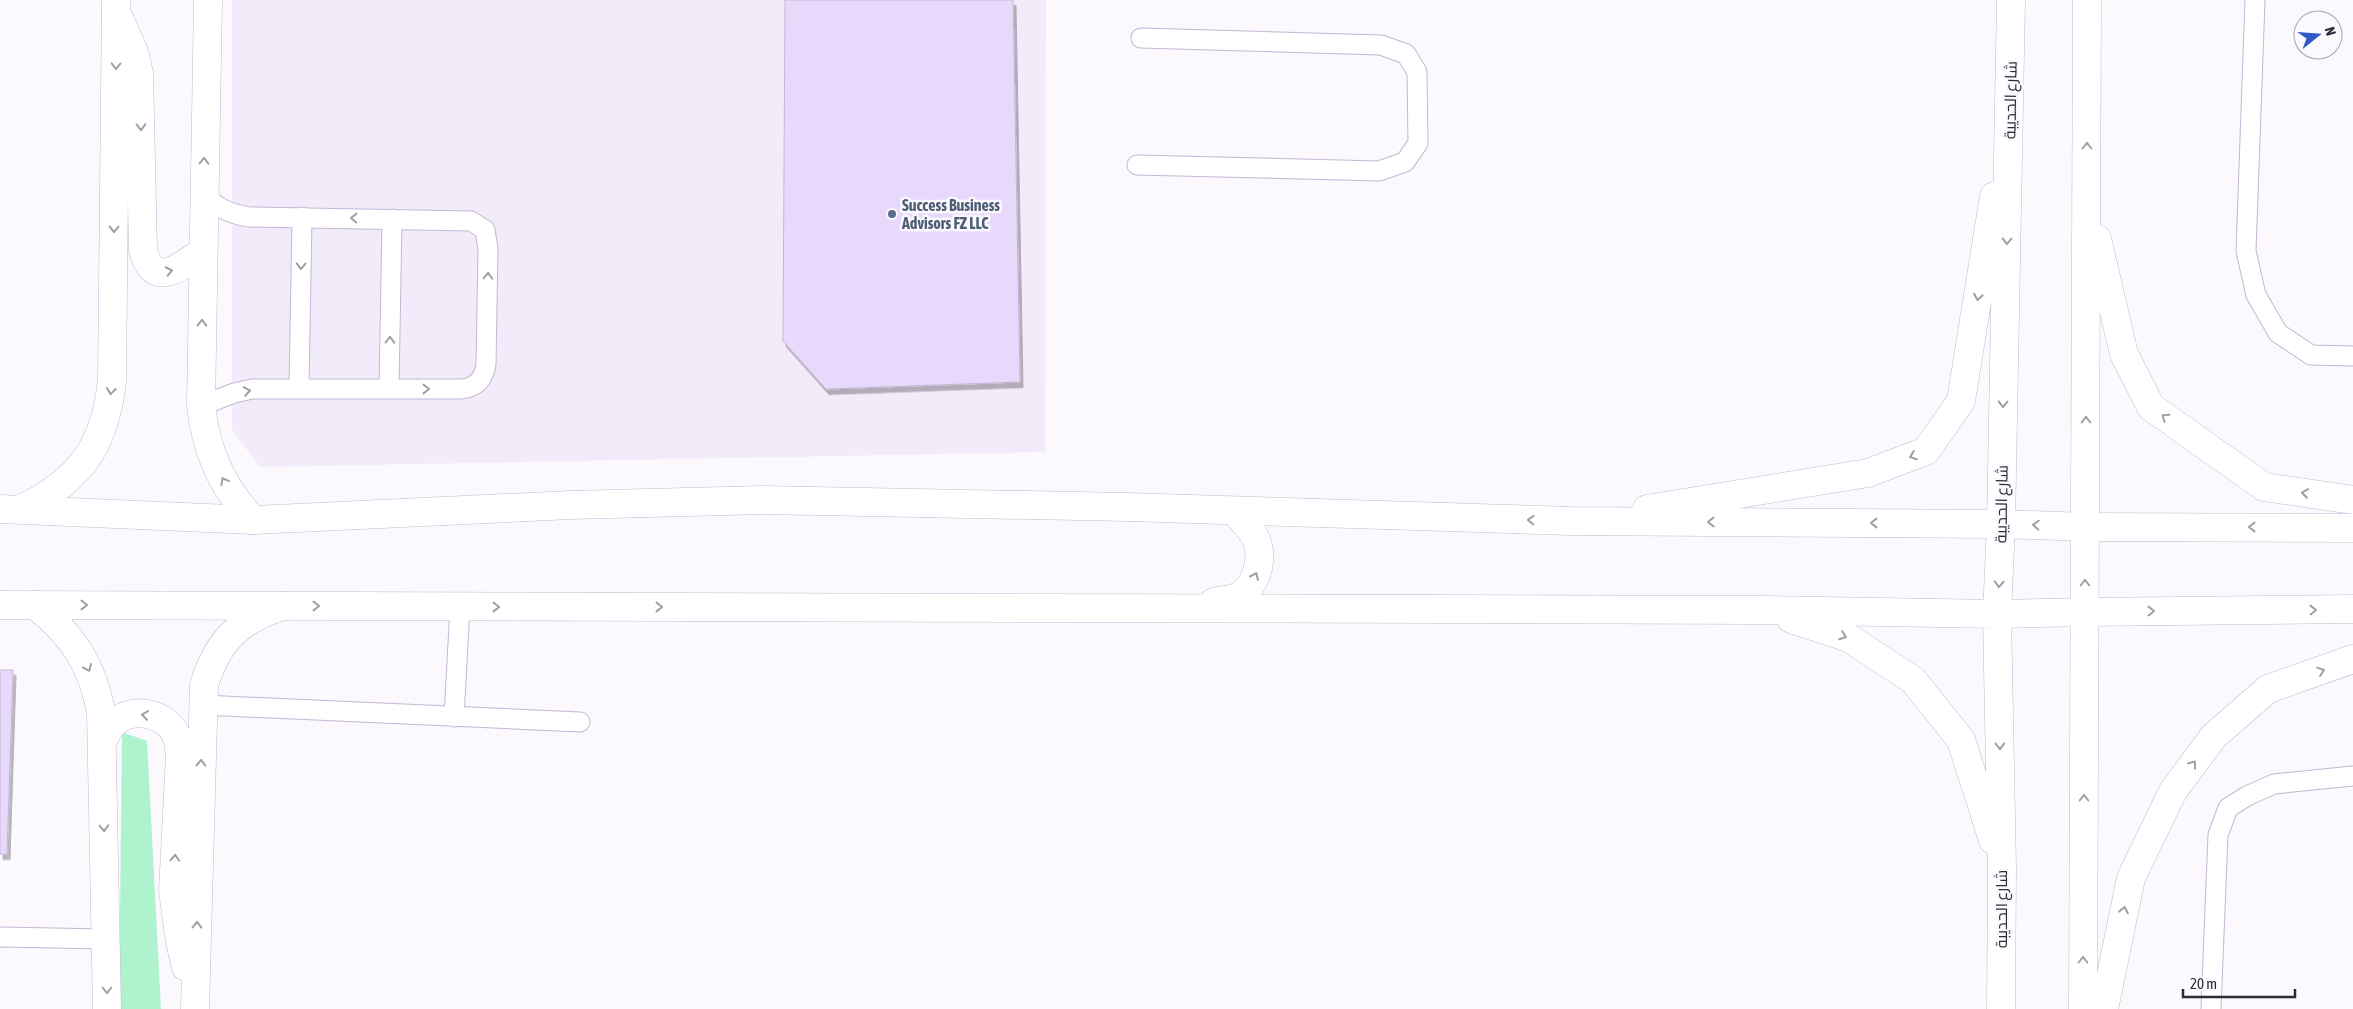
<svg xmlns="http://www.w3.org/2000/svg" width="2353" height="1009" font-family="'Asap Condensed',Cairo,sans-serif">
	<defs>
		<filter id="shadow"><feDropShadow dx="3" dy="5.5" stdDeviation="0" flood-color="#0004"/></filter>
	</defs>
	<rect width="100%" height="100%" fill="#fbf8fe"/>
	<path fill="#f2ebfa" d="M232 0H1046L1045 452 260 467 232 430Z"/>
	<path fill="#aef3cd" d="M122 732 147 741 161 1009H119Z"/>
	<path fill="#e8d8fb" stroke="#c4b7d4" filter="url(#shadow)" d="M785 0H1013L1020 382 826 389 783 341Z
		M0 670H13L7 854H0Z"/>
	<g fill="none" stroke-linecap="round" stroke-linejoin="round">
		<defs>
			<path id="service" d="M2255 0 2246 251 2256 295 2278 333 2311 355 2353 356
				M1137 165 1379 171 1405 162 1418 143 1417 72 1406 54 1381 45 1141 38
				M299 388 302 217
				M389 389 392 219
				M201 406 234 393 252 389H461C476 388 484 379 486 364L488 248 485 230 471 221 249 217C230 214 217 208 203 194
				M202 705 580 722
				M454 717 460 607
				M0 937 107 939
				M2211 1009 2218 835 2228 808 2247 796 2274 784 2353 776"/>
			<path id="minor" d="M2085 527 2353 528
				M2084 612 2353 609"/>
			<path id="tertiary" d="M208 0 201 406C206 451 222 487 253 520
				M120 20 134 52 139 73 143 250C153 291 182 266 203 251
				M21 509C80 481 105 446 112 381L116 0
				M35 605C73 635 91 663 101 711L107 1009
				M102 742C105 736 108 729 112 725 130 705 167 712 177 737 179 742 179 750 180 756L173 891 180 942 186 967
				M195 1009 204 685C218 640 239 620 283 606"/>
			<path id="secondary" d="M2097 239 2124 354 2151 407 2264 487 2353 500
				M0 509 253 520 571 505 763 500 1127 507 1570 521 2001 524 2085 527
				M1647 509 1868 473 1926 451 1961 401 1994 196
				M1214 602C1221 600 1231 600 1237 597 1259 586 1266 552 1252 532 1247 524 1240 518 1234 511
				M0 605 1763 610 1997 614 2084 612
				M1791 619 1849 638 1913 680 1961 740 1993 840
				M2001 1009 2002 869 1997 614 2001 524 2011 0
				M2083 1009 2087 0
				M2104 1009 2131 878 2173 791 2214 736 2268 689 2353 659"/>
		</defs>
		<use href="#service" stroke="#c4b7d4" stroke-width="21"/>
		<use href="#minor" stroke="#c4b7d4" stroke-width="29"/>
		<use href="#tertiary" stroke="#c4b7d4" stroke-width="29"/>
		<use href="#secondary" stroke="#c4b7d4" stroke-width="29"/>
		<use href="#service" stroke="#fff" stroke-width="19"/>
		<use href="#minor" stroke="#fff" stroke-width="28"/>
		<use href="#tertiary" stroke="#fff" stroke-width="28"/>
		<use href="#secondary" stroke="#fff" stroke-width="28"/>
	</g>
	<defs><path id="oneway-chevron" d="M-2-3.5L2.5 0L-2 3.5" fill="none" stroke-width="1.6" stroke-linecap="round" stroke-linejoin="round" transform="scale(1.25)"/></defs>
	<g stroke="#a19fa4">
		<use href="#oneway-chevron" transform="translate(116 66) rotate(91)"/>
		<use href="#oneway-chevron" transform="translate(141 127) rotate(89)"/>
		<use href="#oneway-chevron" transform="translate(2087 146) rotate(-90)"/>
		<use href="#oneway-chevron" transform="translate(204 161) rotate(-89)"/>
		<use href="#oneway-chevron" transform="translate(354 218) rotate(-179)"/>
		<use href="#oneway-chevron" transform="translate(114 229) rotate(91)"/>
		<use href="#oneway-chevron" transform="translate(2007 241) rotate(91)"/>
		<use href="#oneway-chevron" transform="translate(301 266) rotate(91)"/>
		<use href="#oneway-chevron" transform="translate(169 271) rotate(-12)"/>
		<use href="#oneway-chevron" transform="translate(488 276) rotate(-89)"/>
		<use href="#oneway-chevron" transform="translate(1978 297) rotate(99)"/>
		<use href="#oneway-chevron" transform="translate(202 323) rotate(-89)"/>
		<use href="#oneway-chevron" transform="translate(390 340) rotate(-89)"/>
		<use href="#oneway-chevron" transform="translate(426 389)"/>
		<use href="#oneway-chevron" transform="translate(111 391) rotate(96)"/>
		<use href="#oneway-chevron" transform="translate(247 391) rotate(-9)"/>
		<use href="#oneway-chevron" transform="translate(2003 404) rotate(91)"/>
		<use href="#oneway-chevron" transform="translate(2165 417) rotate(-145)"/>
		<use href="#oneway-chevron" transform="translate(2086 420) rotate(-90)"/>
		<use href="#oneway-chevron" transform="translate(1913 456) rotate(159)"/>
		<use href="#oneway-chevron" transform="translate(224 481) rotate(-119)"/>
		<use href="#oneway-chevron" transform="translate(2305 493) rotate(-172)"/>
		<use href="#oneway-chevron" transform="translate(1531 520) rotate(-178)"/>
		<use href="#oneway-chevron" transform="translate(1711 522) rotate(-180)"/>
		<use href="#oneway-chevron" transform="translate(1874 523) rotate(-180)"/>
		<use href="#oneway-chevron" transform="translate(2036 525) rotate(-177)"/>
		<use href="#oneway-chevron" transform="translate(2252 527) rotate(-180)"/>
		<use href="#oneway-chevron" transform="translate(1255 576) rotate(-66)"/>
		<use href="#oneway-chevron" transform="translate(2085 583) rotate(-90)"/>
		<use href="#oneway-chevron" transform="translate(1999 584) rotate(93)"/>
		<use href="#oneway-chevron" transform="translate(84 605)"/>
		<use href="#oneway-chevron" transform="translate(316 606)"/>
		<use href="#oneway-chevron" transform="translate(496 607)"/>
		<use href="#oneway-chevron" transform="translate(659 607)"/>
		<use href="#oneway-chevron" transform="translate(2313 610) rotate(-1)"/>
		<use href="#oneway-chevron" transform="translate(2151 611) rotate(-1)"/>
		<use href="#oneway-chevron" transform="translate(1843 636) rotate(20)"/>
		<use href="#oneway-chevron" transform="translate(88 668) rotate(66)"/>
		<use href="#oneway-chevron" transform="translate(2321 671) rotate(-19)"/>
		<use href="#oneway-chevron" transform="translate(145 715) rotate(-172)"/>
		<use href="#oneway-chevron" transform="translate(2000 746) rotate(89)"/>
		<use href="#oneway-chevron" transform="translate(201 763) rotate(-89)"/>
		<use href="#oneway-chevron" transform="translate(2193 764) rotate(-53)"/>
		<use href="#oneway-chevron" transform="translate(2084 798) rotate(-90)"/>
		<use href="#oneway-chevron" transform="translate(104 828) rotate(89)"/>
		<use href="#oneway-chevron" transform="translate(175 858) rotate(-87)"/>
		<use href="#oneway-chevron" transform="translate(2124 910) rotate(-79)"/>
		<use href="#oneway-chevron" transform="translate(197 925) rotate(-89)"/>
		<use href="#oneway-chevron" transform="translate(2083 960) rotate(-90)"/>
		<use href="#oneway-chevron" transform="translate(107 990) rotate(90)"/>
	</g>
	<circle fill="#5c6f8a" stroke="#fbf8fe" stroke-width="2" cx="892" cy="214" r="5"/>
	<g text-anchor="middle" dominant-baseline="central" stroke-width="5" stroke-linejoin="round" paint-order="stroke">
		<g font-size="16" fill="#2f2a35" stroke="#fbf8fe">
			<text transform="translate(2010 100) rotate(-89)">شارع الحديبة</text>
			<text transform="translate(2001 504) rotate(-89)">شارع الحديبة</text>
			<text transform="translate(2001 909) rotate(-90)">شارع الحديبة</text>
		</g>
		<g font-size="16" font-weight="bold" fill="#4e5e75" stroke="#fbf8fe" text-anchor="start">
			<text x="902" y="205">Success Business<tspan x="902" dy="18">Advisors FZ LLC</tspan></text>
		</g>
	</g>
	<g transform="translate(2318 35) rotate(73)"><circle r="24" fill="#fbf8fe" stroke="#a9a6ae"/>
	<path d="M0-4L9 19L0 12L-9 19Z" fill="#3258c8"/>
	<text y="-8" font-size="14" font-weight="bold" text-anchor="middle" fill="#2f2a35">N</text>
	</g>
	<path d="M2183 989v8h112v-8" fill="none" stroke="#2f2a35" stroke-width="2.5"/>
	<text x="2190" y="989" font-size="15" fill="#2f2a35" stroke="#fbf8fe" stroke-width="4" paint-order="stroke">20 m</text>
</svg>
